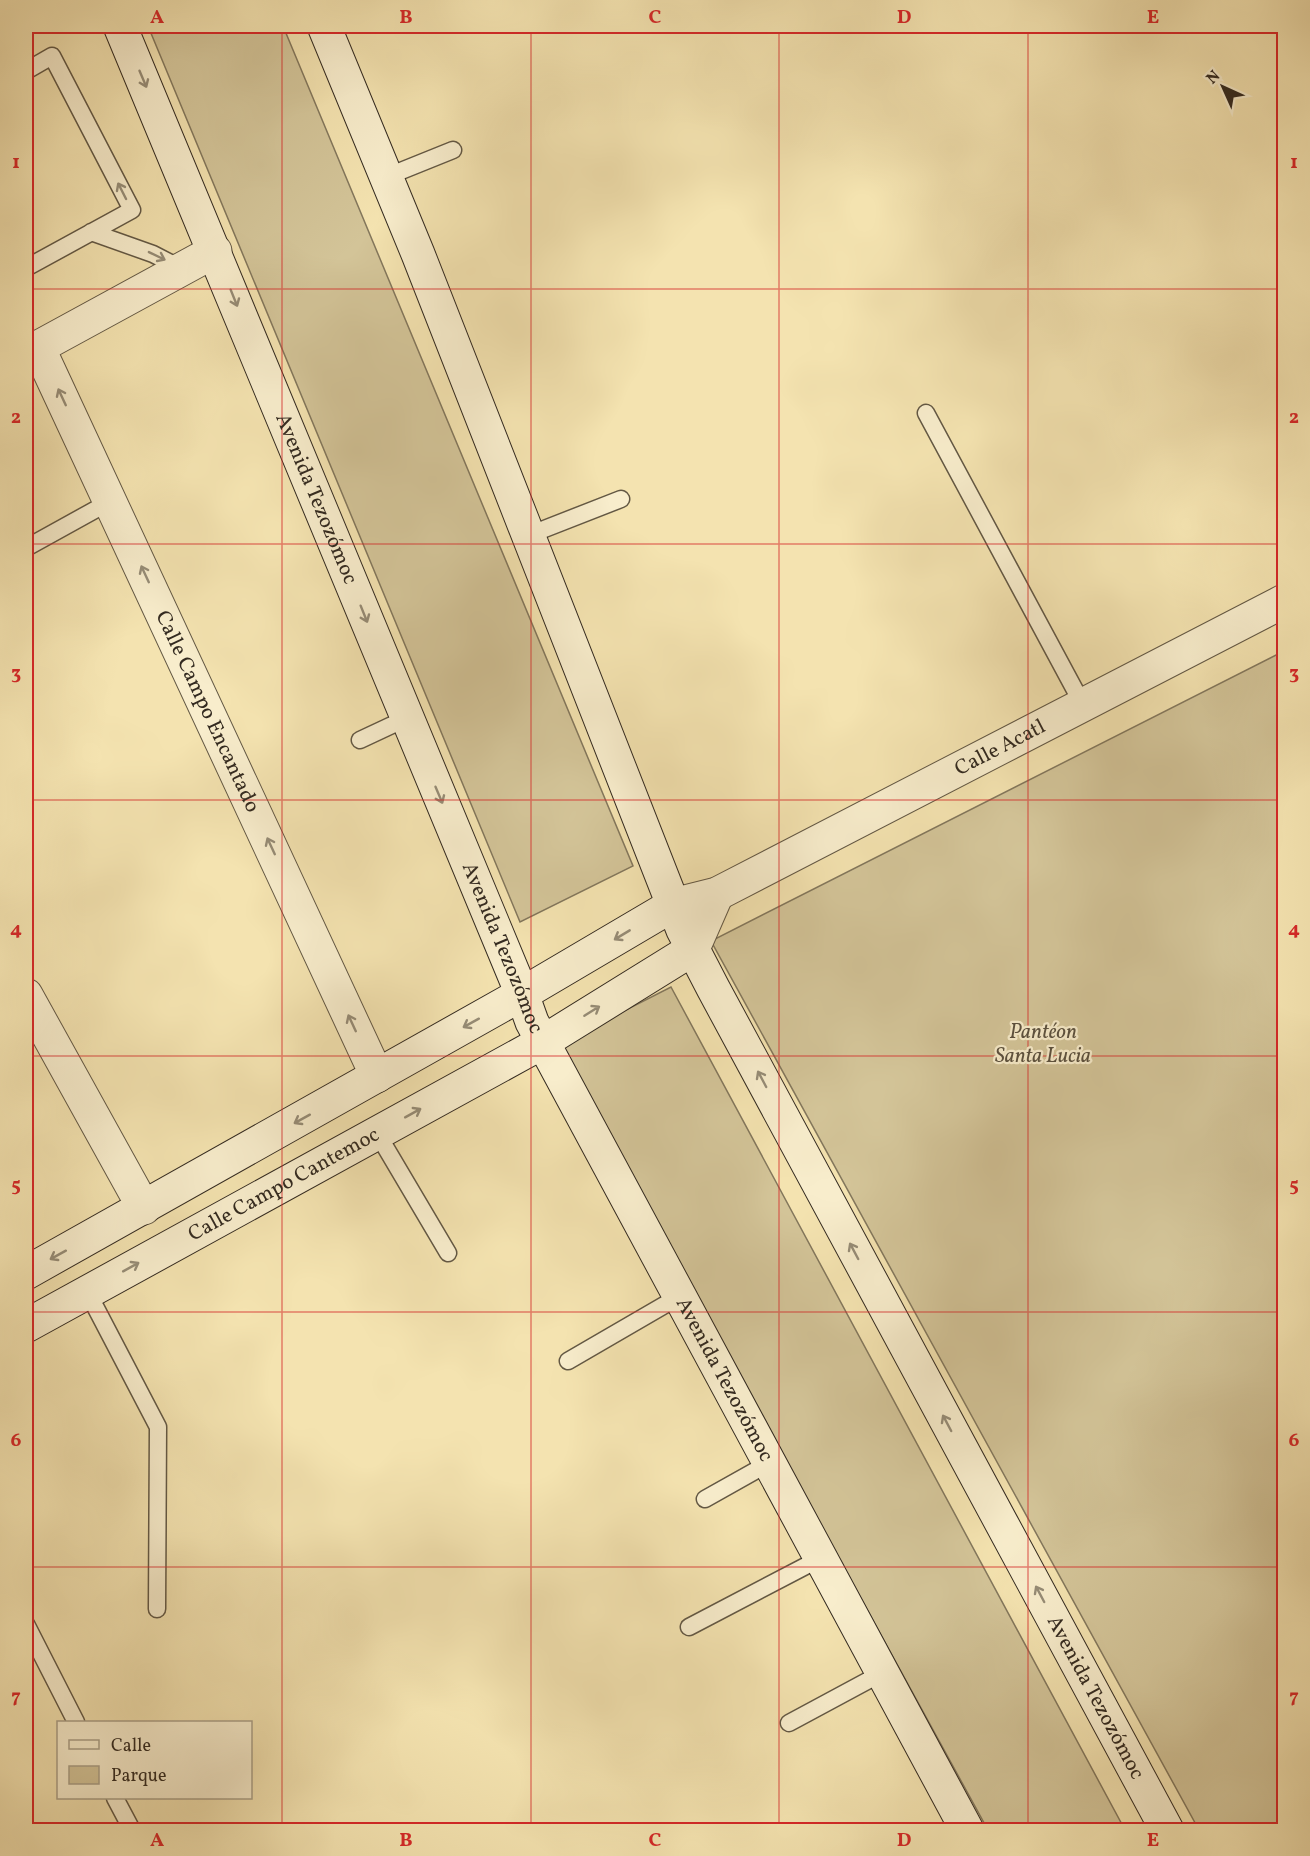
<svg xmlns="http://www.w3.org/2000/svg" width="1310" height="1856" font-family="Vollkorn,serif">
	<rect width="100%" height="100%" fill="#f4e3b0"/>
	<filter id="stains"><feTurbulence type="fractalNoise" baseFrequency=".00333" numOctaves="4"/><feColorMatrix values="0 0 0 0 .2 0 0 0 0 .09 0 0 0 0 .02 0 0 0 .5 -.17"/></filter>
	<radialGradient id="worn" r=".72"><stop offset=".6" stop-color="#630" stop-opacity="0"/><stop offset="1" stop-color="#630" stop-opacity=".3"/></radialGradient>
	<path fill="#d3c498" stroke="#83775c" stroke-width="1.5" d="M148 26H283L633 866 520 922Z
		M1284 651V1830H1199L711 941Z
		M671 987 1125 1830H988L557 1045Z"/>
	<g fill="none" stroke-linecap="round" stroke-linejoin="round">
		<defs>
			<path id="lane" d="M26 71 52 56 132 210 26 268
				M386 177 453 150
				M91 232 153 254 182 269
				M926 413 1083 705
				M529 535 621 499
				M26 548 111 501
				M360 740 407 718
				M377 1133 448 1253
				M87 1291 158 1427 157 1609
				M568 1361 680 1296
				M705 1499 769 1463
				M26 1624 76 1722
				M689 1627 821 1558
				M789 1723 882 1673
				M115 1798 132 1830"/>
			<g id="street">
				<path id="s1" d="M38 347 377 1076"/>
				<path d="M26 354 215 251"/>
				<path id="s2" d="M673 905 717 894 1284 601"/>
				<path d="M693 949 717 894"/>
				<path d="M26 995 144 1208"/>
			</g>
			<g id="secondary">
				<path id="s3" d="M120 26 522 994 532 1022 967 1830"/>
				<path id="s4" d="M324 26 418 254 683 930 713 988 1167 1830"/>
				<path d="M26 1273 522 994 673 905"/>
				<path id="s5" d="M26 1326 543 1042 693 949"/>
			</g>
		</defs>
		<use href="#lane" stroke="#635844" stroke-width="19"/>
		<use href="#street" stroke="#635844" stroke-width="35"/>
		<use href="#secondary" stroke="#332a20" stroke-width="35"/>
		<use href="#lane" stroke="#f8edcc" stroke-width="16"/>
		<use href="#street" stroke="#f8edcc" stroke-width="33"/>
		<use href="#secondary" stroke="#f8edcc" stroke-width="33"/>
	</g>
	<defs><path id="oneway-shaft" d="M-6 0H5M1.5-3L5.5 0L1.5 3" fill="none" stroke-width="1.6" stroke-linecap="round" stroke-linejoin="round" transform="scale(1.5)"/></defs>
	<g stroke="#968c76">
		<use href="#oneway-shaft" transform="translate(143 79) rotate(67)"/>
		<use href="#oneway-shaft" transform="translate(122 191) rotate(-117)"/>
		<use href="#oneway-shaft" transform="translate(157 256) rotate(26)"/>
		<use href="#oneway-shaft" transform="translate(234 298) rotate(68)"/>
		<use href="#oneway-shaft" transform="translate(62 397) rotate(-115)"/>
		<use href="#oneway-shaft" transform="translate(145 574) rotate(-115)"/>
		<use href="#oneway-shaft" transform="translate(364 614) rotate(68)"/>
		<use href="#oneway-shaft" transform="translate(439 795) rotate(67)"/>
		<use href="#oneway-shaft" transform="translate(271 846) rotate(-115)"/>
		<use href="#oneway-shaft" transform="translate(622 935) rotate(149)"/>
		<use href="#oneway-shaft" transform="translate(592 1011) rotate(-32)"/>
		<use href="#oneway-shaft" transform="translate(352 1023) rotate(-115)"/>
		<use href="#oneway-shaft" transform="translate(471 1023) rotate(151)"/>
		<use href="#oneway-shaft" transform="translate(762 1079) rotate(-118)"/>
		<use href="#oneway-shaft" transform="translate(413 1113) rotate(-29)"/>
		<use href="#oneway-shaft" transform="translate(302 1119) rotate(151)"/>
		<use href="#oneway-shaft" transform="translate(854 1251) rotate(-118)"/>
		<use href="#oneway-shaft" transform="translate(58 1255) rotate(151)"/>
		<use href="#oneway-shaft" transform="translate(131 1267) rotate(-29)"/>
		<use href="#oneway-shaft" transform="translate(947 1423) rotate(-118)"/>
		<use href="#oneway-shaft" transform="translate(1040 1594) rotate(-118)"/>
	</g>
	<path fill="none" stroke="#d62828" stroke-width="1.5" stroke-opacity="0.55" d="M282 26V1830M531 26V1830M779 26V1830M1028 26V1830M26 289H1284M26 544H1284M26 800H1284M26 1056H1284M26 1312H1284M26 1567H1284"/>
	<g text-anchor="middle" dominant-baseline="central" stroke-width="4.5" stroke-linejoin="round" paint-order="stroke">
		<g font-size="21" fill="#332a20" stroke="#f8edcc">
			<text stroke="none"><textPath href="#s3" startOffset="512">Avenida Tezozómoc</textPath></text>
			<text stroke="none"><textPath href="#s1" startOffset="402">Calle Campo Encantado</textPath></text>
			<text stroke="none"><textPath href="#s2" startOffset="364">Calle Acatl</textPath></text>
			<text stroke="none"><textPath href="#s3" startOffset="998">Avenida Tezozómoc</textPath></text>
			<text stroke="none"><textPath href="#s5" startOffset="294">Calle Campo Cantemoc</textPath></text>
			<text stroke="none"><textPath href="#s3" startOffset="1484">Avenida Tezozómoc</textPath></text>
			<text stroke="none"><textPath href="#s4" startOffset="1844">Avenida Tezozómoc</textPath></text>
		</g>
		<g font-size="21" font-style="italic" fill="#5b503e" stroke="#f8edcc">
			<text x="1043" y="1032">Pantéon<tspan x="1043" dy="24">Santa Lucia</tspan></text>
		</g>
	</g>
	<rect width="1310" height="1856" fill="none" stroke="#f4e3b0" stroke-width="66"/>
	<rect x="57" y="1721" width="195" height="78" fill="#f8edcc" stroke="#a99f87" stroke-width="1.5"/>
	<rect x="69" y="1740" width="30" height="9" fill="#f8edcc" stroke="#a99f87" stroke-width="1.5"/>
	<text x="111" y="1751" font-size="18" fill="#332a20">Calle</text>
	<rect x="69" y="1766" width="30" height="18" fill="#d3c498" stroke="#a99f87" stroke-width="1.5"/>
	<text x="111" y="1781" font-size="18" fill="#332a20">Parque</text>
	<g transform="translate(1223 87) rotate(315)" stroke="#f8edcc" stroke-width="4.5" paint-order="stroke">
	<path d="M0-4.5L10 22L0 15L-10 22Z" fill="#332a20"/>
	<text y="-9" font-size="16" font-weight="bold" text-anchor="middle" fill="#332a20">N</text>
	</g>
	<rect x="33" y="33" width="1244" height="1790" fill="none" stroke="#d62828" stroke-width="2"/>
	<g font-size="20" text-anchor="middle" font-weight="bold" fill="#d62828">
		<text x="157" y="23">A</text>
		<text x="406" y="23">B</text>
		<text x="655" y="23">C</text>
		<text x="904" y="23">D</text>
		<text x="1153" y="23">E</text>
		<text x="16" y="168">1</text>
		<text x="1294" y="168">1</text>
		<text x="16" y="423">2</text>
		<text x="1294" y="423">2</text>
		<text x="16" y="679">3</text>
		<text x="1294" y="679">3</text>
		<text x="16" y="935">4</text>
		<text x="1294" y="935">4</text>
		<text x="16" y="1191">5</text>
		<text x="1294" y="1191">5</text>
		<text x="16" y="1446">6</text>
		<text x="1294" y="1446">6</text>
		<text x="16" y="1702">7</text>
		<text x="1294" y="1702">7</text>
		<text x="157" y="1846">A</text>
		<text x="406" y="1846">B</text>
		<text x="655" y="1846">C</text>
		<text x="904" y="1846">D</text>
		<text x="1153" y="1846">E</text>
	</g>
	<rect width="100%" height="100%" filter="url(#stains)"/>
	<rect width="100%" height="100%" fill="url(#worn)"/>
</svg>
